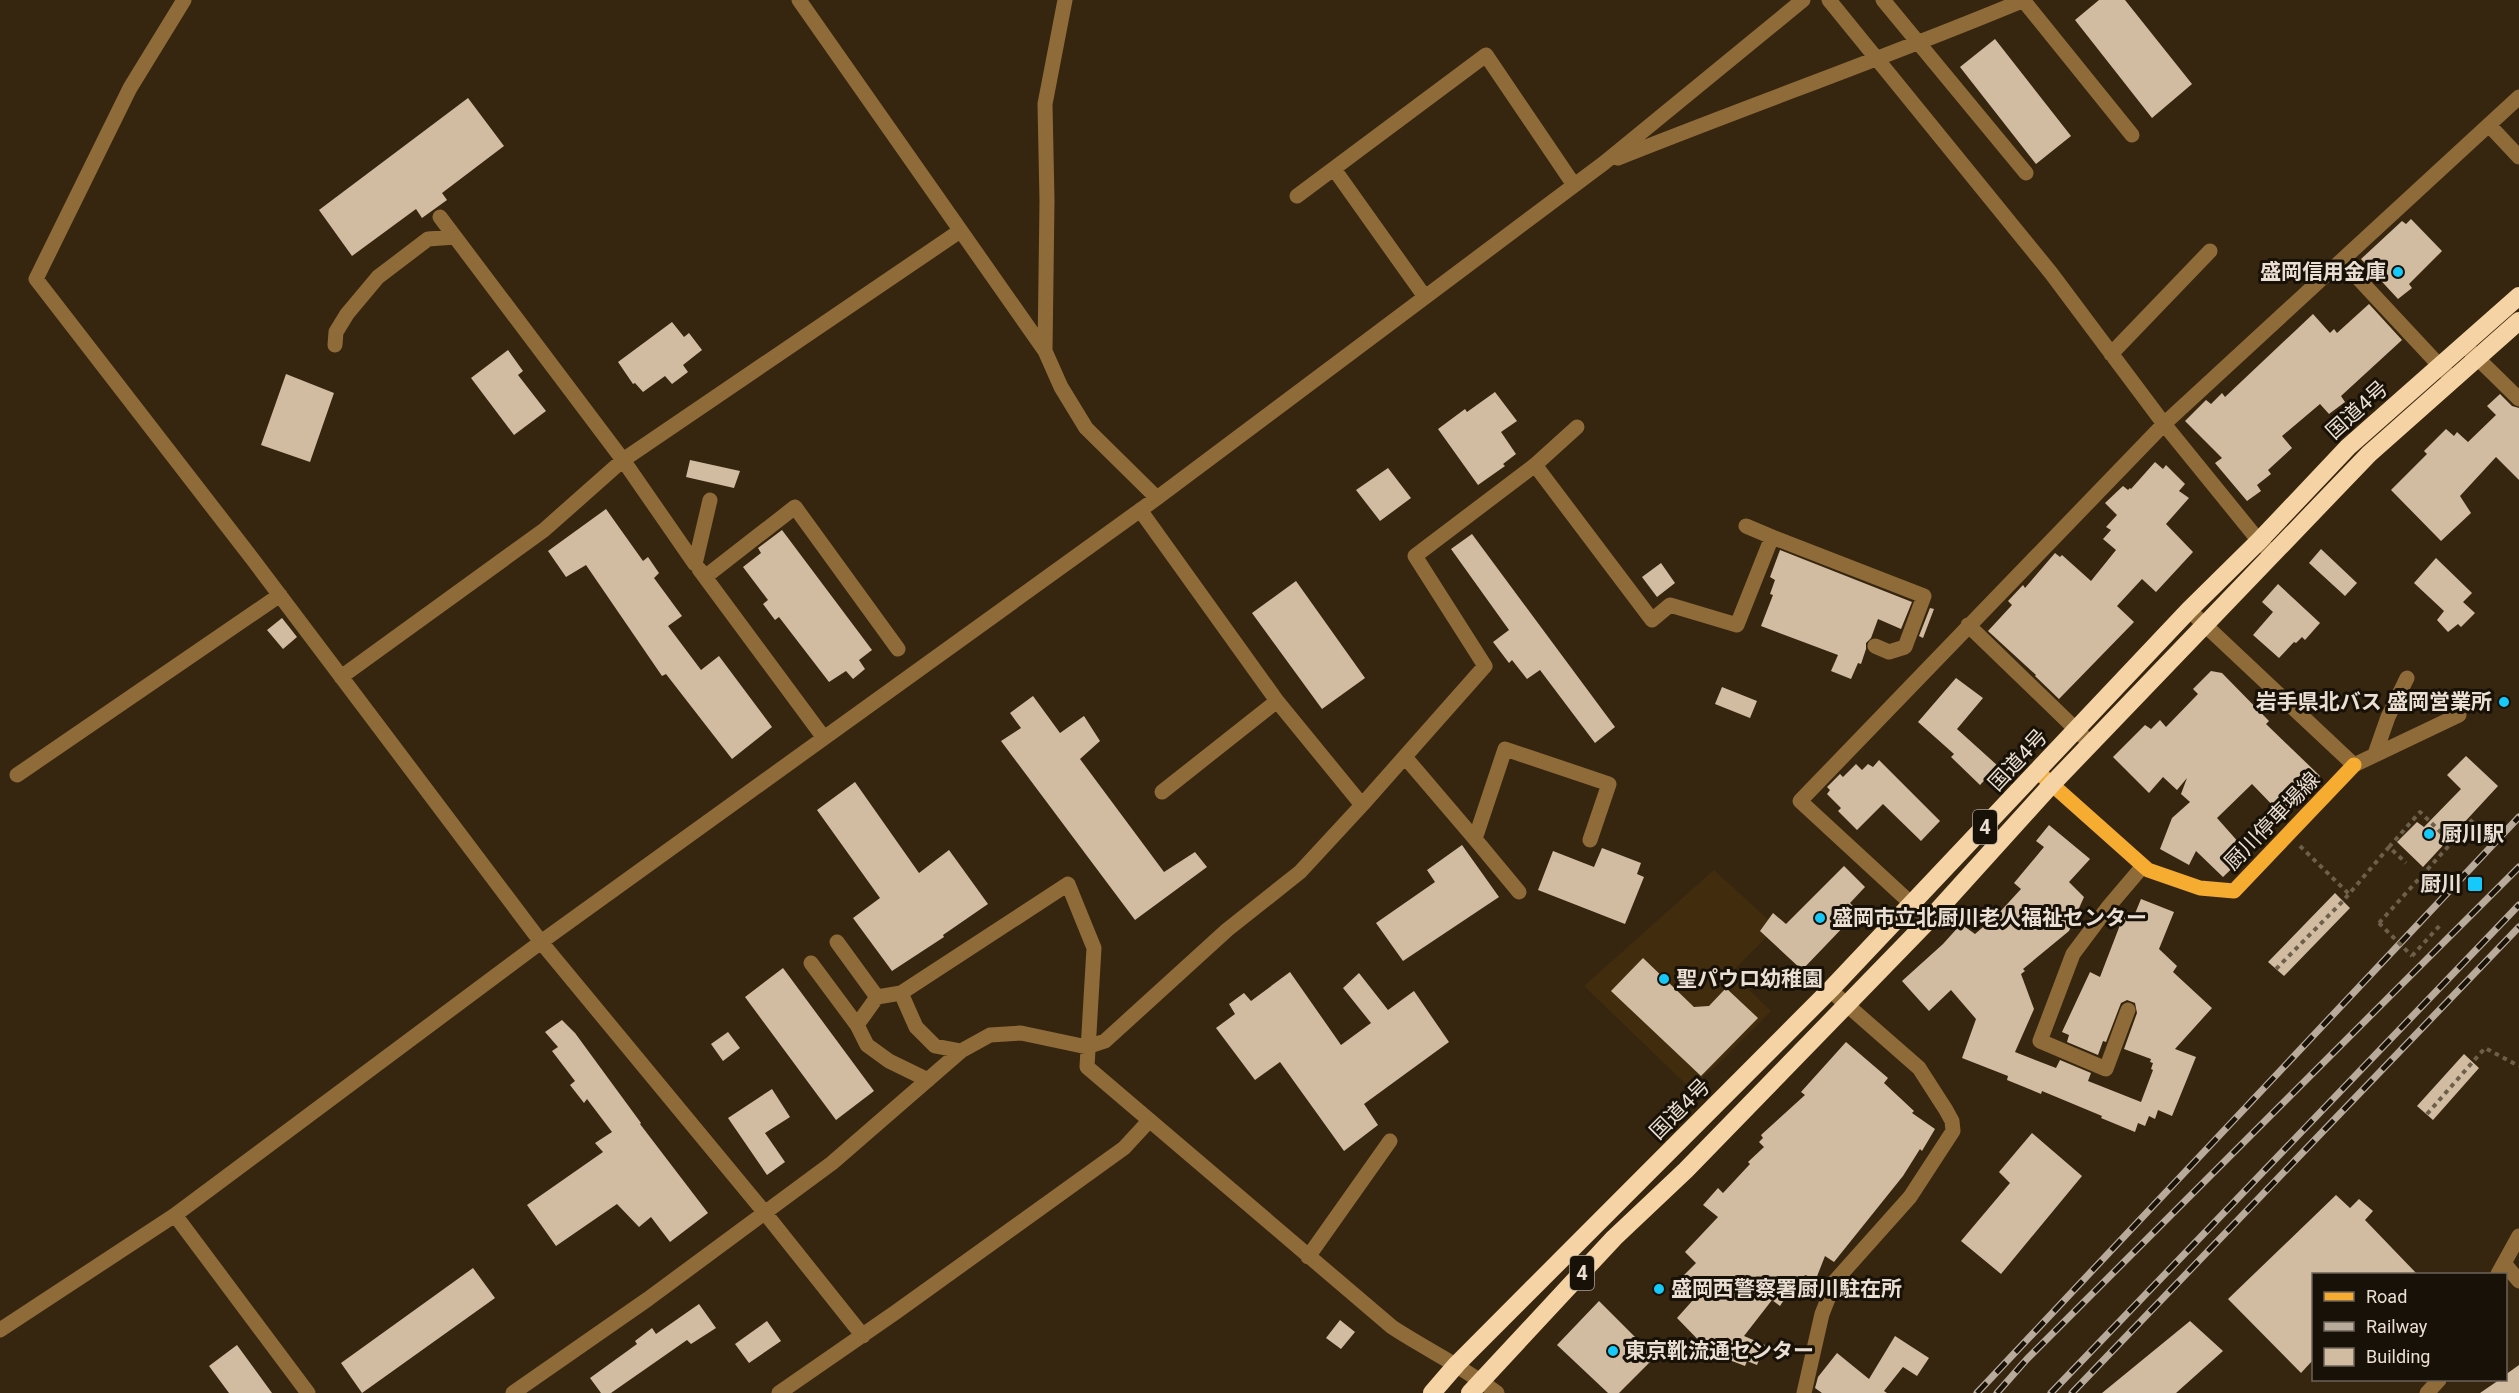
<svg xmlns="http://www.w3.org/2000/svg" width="2519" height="1393" font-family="Roboto,'Noto Sans JP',sans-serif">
	<rect width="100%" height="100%" fill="#36260f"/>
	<path fill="#412c0e" d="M1714 870 1776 927 1731 973 1771 1011 1714 1068 1690 1088 1584 986Z"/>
	<path fill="#d1bca2" d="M2099 0H2125L2192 84 2152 118 2075 20Z
		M1995 39 2071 136 2036 164 1960 67Z
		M468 98 504 146 442 193 447 200 422 218 416 209 352 256 319 210Z
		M2411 219 2442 251 2409 284 2412 288 2398 299 2361 259 2402 221 2406 224Z
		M2369 304 2402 340 2341 396 2345 402 2329 414 2320 404 2282 436 2292 448 2268 470 2271 474 2257 485 2261 491 2247 501 2215 463 2222 458 2185 421 2206 400 2211 404 2222 393 2225 397 2313 314 2330 333 2334 329 2337 333Z
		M672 322 684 337 689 333 702 350 683 365 688 372 672 384 665 376 643 392 635 383 633 384 618 362Z
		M508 350 523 371 518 375 546 411 514 435 471 378Z
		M286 374 334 393 310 462 261 445Z
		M1495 392 1517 421 1501 432 1516 454 1503 464 1505 466 1478 485 1438 429 1465 409 1467 412Z
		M2500 394 2512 406 2519 408V480L2496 457 2460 496 2471 513 2441 541 2391 490 2427 454 2424 451 2446 429 2454 436 2457 432 2468 442 2496 415 2487 406Z
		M690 460 740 471 734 488 686 477Z
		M2155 462 2163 469 2166 465 2185 484 2179 491 2189 498 2166 524 2193 552 2156 592 2142 579 2117 606 2134 622 2059 699 2035 676 2036 675 1988 631 2012 605 2008 601 2023 585 2025 588 2055 553 2060 557 2062 555 2091 581 2116 550 2103 539 2111 530 2106 527 2117 515 2105 503 2123 486 2128 490 2130 488 2131 489Z
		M1388 468 1411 498 1380 521 1356 490Z
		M606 509 643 561 648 557 659 573 654 578 682 616 668 626 701 670 719 656 772 727 732 759 666 674 662 676 586 565 566 577 548 551Z
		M782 530 872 650 859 660 865 669 853 679 846 671 829 682 779 617 775 620 763 604 768 600 743 567 761 553 758 548Z
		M1472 534 1615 727 1595 743 1540 670 1527 679 1512 660 1509 663 1493 642 1509 630 1451 549Z
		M2321 549 2357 583 2345 596 2309 563Z
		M1780 550 1912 602 1901 629 1878 619 1871 638 1866 643V649L1861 664 1858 663 1851 679 1831 671 1838 655 1761 626 1773 595 1770 594 1775 580 1770 577Z
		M2436 558 2472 593 2463 602 2475 613 2461 627 2458 624 2448 632 2437 620 2444 611 2414 583Z
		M1661 563 1675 583 1657 597 1642 577Z
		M1296 581 1365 678 1322 709 1252 613Z
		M2278 584 2320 623 2305 640 2302 637 2296 643 2294 642 2279 658 2253 635 2273 612 2262 602Z
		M1930 608 1934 609 1923 638 1919 636Z
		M282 618 297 637 283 649 267 630Z
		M2211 671 2222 673 2269 721 2266 724 2320 776 2281 814 2252 784 2217 818 2248 853 2223 877 2196 851 2189 865 2160 849 2172 818 2190 802 2181 794 2187 778 2177 790 2163 777 2149 793 2113 757 2145 725 2151 729 2160 720 2166 727 2198 694 2193 689Z
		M1956 678 1983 698 1957 729 1998 766 1980 785 1951 757 1954 754 1918 722Z
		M1722 687 1757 701 1750 718 1715 704Z
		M1033 696 1060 733 1084 716 1100 741 1080 759 1164 872 1195 852 1207 867 1135 920 1001 741 1021 728 1010 713Z
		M2466 756 2498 786 2423 867 2397 842 2417 822 2424 827 2461 789 2447 775Z
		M1879 760 1940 821 1921 841 1883 804 1857 830 1838 811 1841 808 1827 794 1830 790 1827 787 1840 774 1843 777 1856 764 1862 770 1868 764 1873 767Z
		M855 782 919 873 949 850 988 904 943 935 944 937 892 971 853 918 880 898 817 810Z
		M2049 825 2090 859 2069 882 2084 897 2069 931 2023 969 2025 971 2021 974 2034 1009 2015 1052 2056 1068 2060 1060 2091 1073 2088 1081 2141 1102 2153 1070 2151 1069 2153 1063 2150 1062 2151 1059 2124 1049 2137 1013 2135 1003 2127 1000 2121 1003 2106 1042 2103 1041 2098 1055 2067 1042 2069 1035 2062 1032 2090 972 2100 977 2125 912 2134 916 2141 899 2174 912 2159 949 2177 966 2173 972 2212 1008 2175 1049 2196 1057 2172 1116 2158 1110 2155 1119 2149 1116 2145 1126 2138 1123 2135 1132 2101 1118 2102 1116 2042 1091 2041 1094 2007 1080 2008 1076 1962 1058 1976 1019 1951 990 1929 1011 1902 981 1943 944 1961 924 1975 934 1997 915 2021 889 2014 883 2044 847 2036 841Z
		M1462 845 1499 897 1403 961 1376 923 1435 882 1427 870Z
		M1602 848 1641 863 1637 874 1644 877 1625 924 1538 890 1553 851 1594 867Z
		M1844 866 1865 887 1850 903 1855 908 1846 917 1850 920 1802 970 1760 931 1773 913 1786 924Z
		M2335 893 2350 908 2284 976 2268 962Z
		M1643 958 1694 1007 1709 1006 1726 988 1758 1018 1701 1076 1611 991Z
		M783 968 874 1091 836 1120 745 997Z
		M1290 972 1341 1045 1371 1023 1343 988 1359 973 1388 1010 1414 991 1449 1042 1364 1104 1378 1125 1344 1151 1280 1062 1255 1080 1216 1028 1235 1014 1229 1004 1244 993 1251 1001Z
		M562 1020 575 1033 641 1123 640 1124 708 1213 670 1242 651 1217 639 1227 617 1204 556 1246 527 1205 603 1152 595 1143 612 1132 587 1099 584 1103 570 1085 575 1081 552 1051 558 1047 545 1032Z
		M728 1032 740 1048 723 1061 711 1044Z
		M1846 1042 1888 1078 1884 1083 1914 1111 1912 1113 1935 1129 1922 1151 1920 1149 1903 1176 1834 1262 1825 1256 1816 1279 1805 1275 1793 1295 1789 1292 1780 1306 1772 1300 1744 1336 1765 1345 1757 1365 1747 1361 1745 1366 1711 1353 1677 1318 1701 1291 1684 1275 1696 1263 1685 1252 1718 1217 1703 1205 1718 1188 1723 1193 1750 1164 1748 1162 1764 1147 1759 1142 1763 1138 1761 1135 1805 1095 1801 1092Z
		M2464 1054 2479 1068 2433 1120 2417 1106Z
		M772 1089 790 1117 765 1133 785 1162 767 1175 728 1118Z
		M2032 1133 2082 1176 2001 1274 1961 1241 2010 1183 1999 1172Z
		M2336 1195 2350 1208 2359 1199 2373 1211 2365 1220 2418 1275H2313V1360L2301 1373 2228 1299Z
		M473 1268 495 1298 362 1393 341 1363Z
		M1599 1301 1655 1357 1619 1393H1608L1557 1345Z
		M699 1304 716 1328 691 1344 687 1340 611 1393H601L590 1378 637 1344 635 1341 652 1328 656 1334Z
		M1340 1320 1355 1332 1341 1349 1326 1338Z
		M767 1321 781 1341 749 1363 735 1344Z
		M2190 1321 2223 1351 2176 1393H2102Z
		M1895 1336 1929 1358 1917 1376 1903 1367 1884 1391 1887 1393H1822L1815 1388 1818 1377 1837 1353 1869 1379Z
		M237 1345 272 1393H229L209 1366Z
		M2519 1365V1393H2480L2499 1380H2505V1375Z"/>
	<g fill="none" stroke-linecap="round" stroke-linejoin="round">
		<path stroke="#6e5f4b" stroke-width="4" stroke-dasharray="4.5 4.5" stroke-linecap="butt" d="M2300 846 2349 894
			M2389 847 2420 812 2452 843
			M2379 923 2473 819
			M2412 956 2442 923
			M2276 969 2343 901 2389 847 2406 863
			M2427 1114 2485 1048 2519 1066"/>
		<path stroke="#8f6b39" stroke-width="15" d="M184 0 130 88 36 279 254 561 541 942 765 1213 863 1336
			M799 0 1045 351 1061 387 1086 428 1157 498
			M1829 0 2051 273 2164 424 2259 541 2273 554
			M1883 0 2026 173
			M2023 0 2132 135
			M2489 125 2519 157
			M1618 158C1753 104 1890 56 2024 0
			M1334 169 1425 297
			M1297 196 1486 55 1574 185
			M440 217 623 460 960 231
			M2342 261 2452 379
			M335 345 336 332 347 314 378 277 428 239 455 237
			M2464 345 2519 399
			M1045 351 1047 201 1045 104 1065 0
			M2111 354 2210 251
			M1535 465 1652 620 1670 605 1737 625 1772 537 1924 596 1905 647 1889 652 1875 646
			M1140 510 1277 701
			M1746 526 1772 537
			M699 569 824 738
			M705 577 795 507 898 649
			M2189 610 2354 765 2459 715
			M1968 625 2090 743
			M341 677 544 530 623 460 695 564 710 500
			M2375 754 2388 717 2407 678
			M1405 757 1475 839 1505 749 1609 784 1590 840
			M17 775 280 595
			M1362 805 1485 666 1415 556 1535 465 1577 427
			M1475 839 1519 892
			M1929 920 1800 801 2164 424 2519 97
			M837 942 877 997 857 1025
			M811 963 857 1025 867 1045 889 1061 928 1080
			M901 993 1068 884 1094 948 1087 1067 1392 1327C1427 1350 1464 1367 1497 1393
			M2128 1010 2106 1069 2040 1041 2073 954 2109 906 2143 866
			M961 1051 990 1035 1021 1033 1087 1047 1105 1041 1227 930 1300 872 1362 805 1277 701 1162 792
			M175 1215 308 1393
			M1308 1257 1390 1141
			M2504 1263 2519 1281
			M2498 1274 2519 1236
			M0 1330 175 1215 541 942 1157 498 1604 163 1803 0
			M513 1393 648 1299 832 1163 961 1051 935 1046 916 1027 901 993 877 997
			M779 1393 896 1312 1124 1148 1148 1122
			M1804 1393 1822 1314 1835 1281 1910 1197 1953 1131 1952 1121 1946 1110 1919 1068 1830 990
			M2427 1393 2439 1380"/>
		<path stroke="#f6ab31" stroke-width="15" d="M2038 772 2148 870 2200 888 2234 891 2354 765"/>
		<path stroke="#f6d3a4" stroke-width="18" d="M1432 1393 1457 1364 1830 990 2189 610 2259 541 2348 447 2519 296
			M1470 1393 1614 1238 1686 1170 1929 920 2052 784 2369 454 2519 321"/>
		<defs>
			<path id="rail" d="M1977 1393 2519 817
				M1997 1393 2027 1359 2519 867
				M2051 1393 2519 905
				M2072 1393 2519 927"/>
		</defs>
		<use href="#rail" stroke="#b8ab9b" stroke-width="7"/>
		<use href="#rail" stroke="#181107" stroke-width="4.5" stroke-dasharray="14" stroke-linecap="butt"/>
		<path stroke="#6e5f4b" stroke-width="4" stroke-dasharray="4.5 4.5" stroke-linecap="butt" d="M2379 923 2412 956"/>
	</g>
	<g fill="#15cafb" stroke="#181107" stroke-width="2">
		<circle cx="2398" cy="272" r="6"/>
		<circle cx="2504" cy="702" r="6"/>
		<circle cx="2429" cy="834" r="6"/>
		<rect x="2467" y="876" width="16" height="16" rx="3"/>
		<circle cx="1820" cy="918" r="6"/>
		<circle cx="1664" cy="979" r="6"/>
		<circle cx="1659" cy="1289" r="6"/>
		<circle cx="1613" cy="1351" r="6"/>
	</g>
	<g text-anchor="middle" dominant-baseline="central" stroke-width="6" stroke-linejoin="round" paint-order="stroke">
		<g fill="#181107" stroke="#aba195" stroke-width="1.5">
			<rect x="1973" y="810" width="24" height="34" rx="4.5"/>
			<rect x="1570" y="1256" width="24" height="34" rx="4.5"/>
		</g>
		<g font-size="20" font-weight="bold" fill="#eadfd2">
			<text x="1985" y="827">4</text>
			<text x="1582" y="1273">4</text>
		</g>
		<g font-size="21" font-weight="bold" fill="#eadfd2" stroke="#181107" text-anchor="start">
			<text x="2386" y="272" text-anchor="end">盛岡信用金庫</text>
			<text x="2492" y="702" text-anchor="end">岩手県北バス 盛岡営業所</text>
			<text x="2441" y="834">厨川駅</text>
			<text x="2462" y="884" text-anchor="end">厨川</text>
			<text x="1832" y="918">盛岡市立北厨川老人福祉センター</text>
			<text x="1676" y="979">聖パウロ幼稚園</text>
			<text x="1671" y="1289">盛岡西警察署厨川駐在所</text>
			<text x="1625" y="1351">東京靴流通センター</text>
		</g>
		<g font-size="21" fill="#eadfd2" stroke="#181107">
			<text transform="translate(2357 410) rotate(-42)">国道4号</text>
			<text transform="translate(2018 760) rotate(-47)">国道4号</text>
			<text transform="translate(2272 821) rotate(-46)">厨川停車場線</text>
			<text transform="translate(1680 1109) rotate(-45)">国道4号</text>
		</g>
	</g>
	<rect x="2312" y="1273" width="195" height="108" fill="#181107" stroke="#6c6358" stroke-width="1.5"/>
	<rect x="2324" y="1292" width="30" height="9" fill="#f6ab31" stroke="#6c6358" stroke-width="1.5"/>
	<text x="2366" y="1303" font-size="18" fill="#eadfd2">Road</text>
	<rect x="2324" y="1322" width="30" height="9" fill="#b8ab9b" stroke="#6c6358" stroke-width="1.5"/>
	<text x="2366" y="1333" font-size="18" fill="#eadfd2">Railway</text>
	<rect x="2324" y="1348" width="30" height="18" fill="#d1bca2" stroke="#6c6358" stroke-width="1.5"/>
	<text x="2366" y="1363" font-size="18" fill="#eadfd2">Building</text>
</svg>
